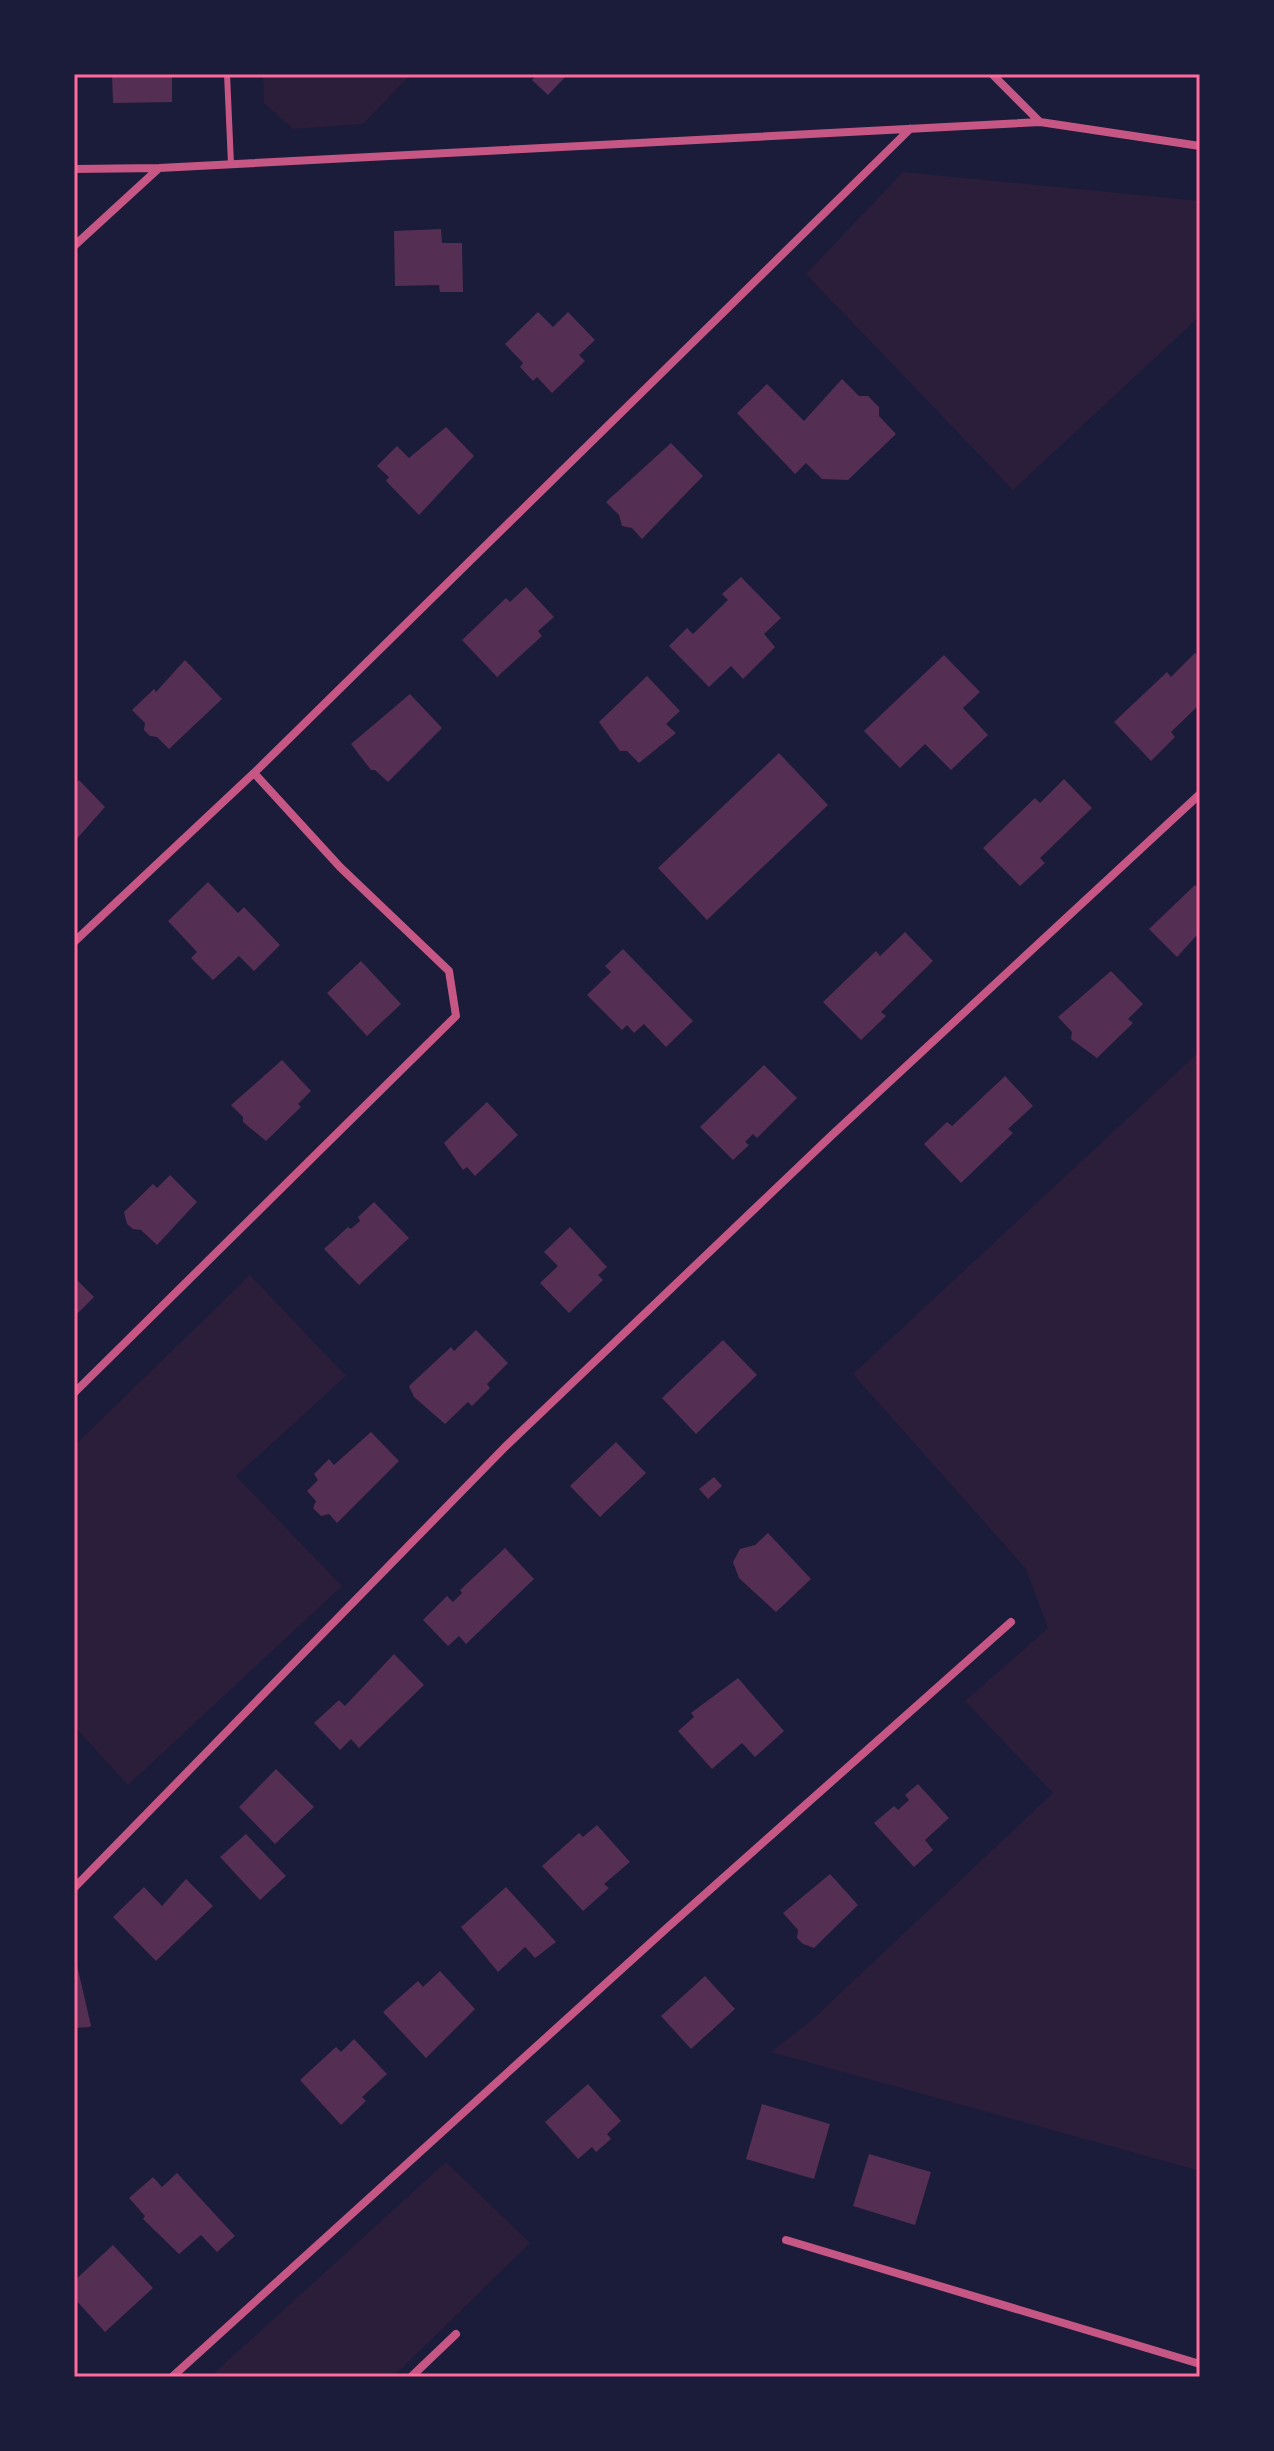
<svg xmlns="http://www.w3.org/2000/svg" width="1274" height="2451" font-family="Karla,sans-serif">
	<rect width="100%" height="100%" fill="#1b1b3a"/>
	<path fill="#2a1e3b" d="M263 74H411L363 124 293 129 264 103Z
		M903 172 1200 201V316L1013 490 806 274Z
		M1200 1051V2171L771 2052 814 2018 1053 1793 965 1701 1048 1628 1026 1569 853 1374Z
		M250 1275 346 1376 236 1476 342 1586 128 1785 74 1726V1446Z
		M446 2162 530 2243 393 2377H210Z"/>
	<path fill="#542f53" d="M112 74H172V102L113 103Z
		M537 74H568L548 95 532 80Z
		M441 229 442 243H462L463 292H440L439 285 395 286 394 231Z
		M538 312 553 327 568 312 595 340 579 355 585 361 552 393 537 377 533 381 520 367 523 363 505 344Z
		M842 379 859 396H868L879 407V416L896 434 848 480 822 479 806 463 795 474 737 413 767 384 804 421Z
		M446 427 474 456 419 515 386 481 389 477 377 466 397 446 409 458Z
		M671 443 703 476 642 539 632 528 622 526 619 515 606 502Z
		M741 577 781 618 764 634 775 647 743 679 731 666 709 687 669 646 687 628 693 634 728 600 722 594Z
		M526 587 554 617 538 631 542 636 497 677 462 640 506 598 510 602Z
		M1195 653 1200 658V704L1171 732 1175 737 1151 761 1114 722 1167 672 1171 677Z
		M944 655 980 692 963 708 988 735 951 770 925 744 900 768 864 731Z
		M185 660 222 699 169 749 157 737 150 736 144 730 145 723 132 710 154 689 156 692Z
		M647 676 680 711 666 724 676 733 639 763 627 751H620L599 722Z
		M410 694 442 728 388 782 375 770H371L351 744Z
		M779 753 828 805 707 920 658 868Z
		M1064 779 1092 808 1040 858 1045 863 1020 886 983 848 1035 798 1040 803Z
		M79 780 105 807 74 842V785Z
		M208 882 238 913 244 907 280 945 254 971 239 956 213 980 191 958 197 952 168 921Z
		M1195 885 1200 890V937L1197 935 1177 957 1149 929Z
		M905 932 933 961 881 1012 886 1016 861 1040 823 1002 876 951 880 956Z
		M623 949 693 1021 666 1047 644 1024 634 1033 627 1025 622 1030 587 995 611 972 605 966Z
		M361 961 401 1004 367 1036 327 993Z
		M1111 971 1143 1004 1128 1019 1133 1023 1097 1058 1071 1039 1072 1032 1058 1017Z
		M282 1060 311 1091 298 1104 301 1107 266 1141 243 1122V1117L231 1105Z
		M764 1065 797 1098 757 1138 753 1134 745 1142 749 1145 733 1160 700 1127Z
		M1005 1076 1033 1106 1008 1129 1013 1133 961 1183 924 1144 947 1122 952 1126Z
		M487 1102 518 1135 475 1176 467 1167 463 1170 444 1143Z
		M170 1175 197 1202 157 1245 141 1230 133 1229 127 1224 124 1212 153 1184 157 1188Z
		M374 1202 409 1238 359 1285 324 1249 348 1227 351 1229 360 1221 358 1217Z
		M570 1227 607 1267 598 1275 603 1280 569 1313 540 1283 558 1266 544 1252Z
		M74 1277 94 1297 74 1317Z
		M476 1330 508 1363 487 1384 490 1388 472 1406 468 1402 445 1424 414 1397 409 1386 451 1347 454 1351Z
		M723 1340 757 1375 696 1434 662 1398Z
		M371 1432 399 1461 337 1523 329 1514 321 1516 313 1508 316 1501 307 1491 318 1480 314 1474 329 1459 334 1465Z
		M616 1442 646 1473 600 1517 570 1486Z
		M714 1477 722 1486 708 1499 699 1489Z
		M768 1533 811 1579 776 1612 739 1578 733 1562 740 1549 755 1545Z
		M505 1548 534 1579 466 1644 459 1636 448 1646 423 1620 447 1596 453 1602 462 1593 460 1590Z
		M394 1654 424 1685 359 1748 351 1739 340 1750 314 1723 339 1700 345 1706Z
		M738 1678 784 1731 755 1757 742 1743 712 1769 678 1731 694 1717 691 1713Z
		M276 1769 314 1807 275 1844 239 1807Z
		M918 1784 949 1818 925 1840 933 1850 914 1867 874 1823 894 1806 898 1810 909 1800 905 1795Z
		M597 1825 630 1862 604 1884 609 1888 583 1911 542 1866 579 1833 583 1837Z
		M246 1834 286 1876 260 1900 220 1857Z
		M830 1874 858 1905 814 1948 803 1944 797 1938 798 1930 783 1913Z
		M186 1879 213 1906 156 1961 113 1917 144 1887 162 1906Z
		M506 1887 556 1942 535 1958 525 1947 498 1972 461 1927Z
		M74 1952 91 2026 89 2027 74 2028Z
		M440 1971 475 2009 426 2058 383 2012 418 1981 423 1987Z
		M705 1976 735 2009 691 2049 661 2016Z
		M354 2039 387 2074 362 2097 366 2101 341 2125 300 2080 336 2047 341 2052Z
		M588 2084 621 2121 607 2134 611 2139 596 2152 592 2147 578 2159 545 2122Z
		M762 2104 830 2124 814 2179 746 2159Z
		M869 2154 931 2172 915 2225 853 2206Z
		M177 2173 235 2236 217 2252 201 2235 179 2254 143 2219 145 2216 129 2198 153 2177 162 2187Z
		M113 2245 153 2288 105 2332 74 2298V2281Z"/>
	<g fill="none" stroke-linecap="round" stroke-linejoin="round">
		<path stroke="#c65784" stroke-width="6" d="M227 74 231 164"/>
		<path stroke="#c65784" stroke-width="8" d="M992 74 1040 122
			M74 169 159 168 1040 122 1200 146
			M74 246 158 169
			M74 942 254 773 910 129
			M74 1393 456 1016 449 971 340 867 254 773
			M74 1888 505 1447 832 1135 1200 794
			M786 2240 1200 2364
			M172 2377 668 1927 1011 1622
			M411 2377 456 2334"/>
	</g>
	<rect width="1274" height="2451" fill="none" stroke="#1b1b3a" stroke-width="152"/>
	<rect x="76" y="76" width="1122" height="2299" fill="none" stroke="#ff6b9d" stroke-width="3"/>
</svg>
